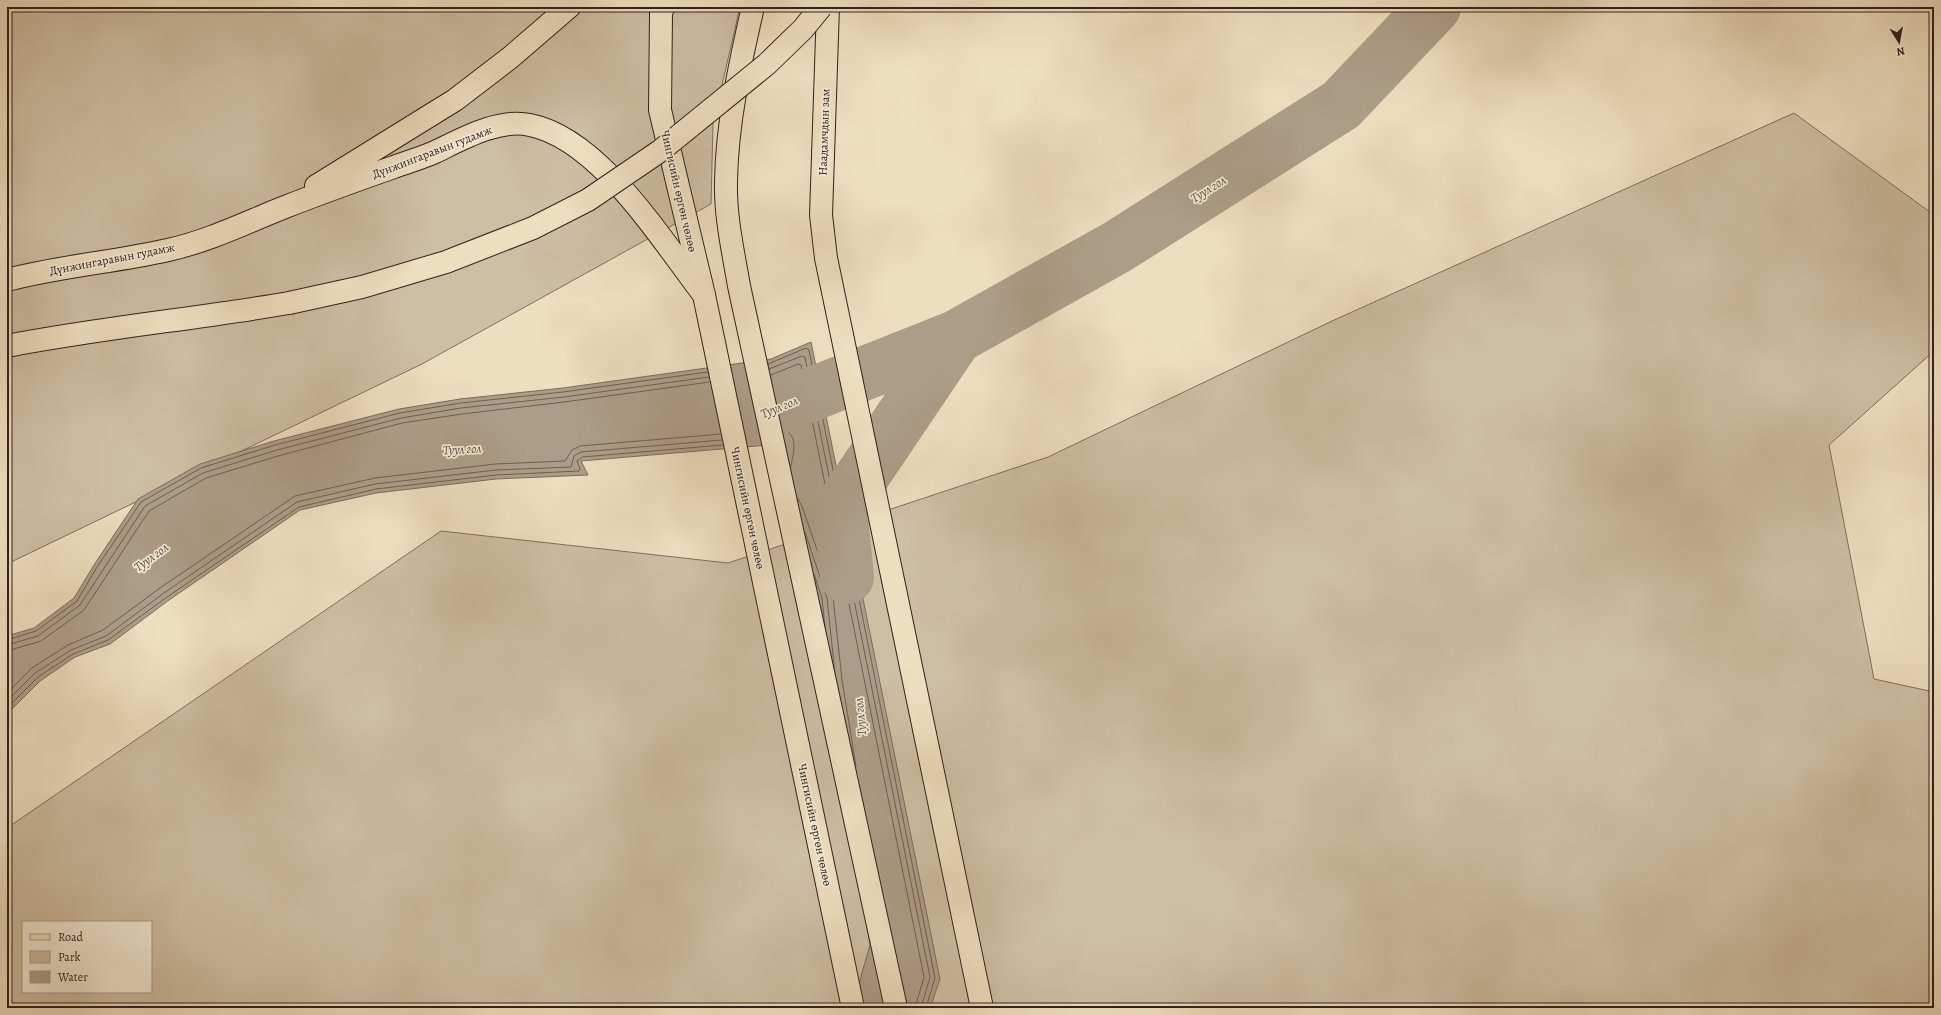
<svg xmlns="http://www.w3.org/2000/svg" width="1941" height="1015" font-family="Alegreya,serif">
	<rect width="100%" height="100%" fill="#eedec0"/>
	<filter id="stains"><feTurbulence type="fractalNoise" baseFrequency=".005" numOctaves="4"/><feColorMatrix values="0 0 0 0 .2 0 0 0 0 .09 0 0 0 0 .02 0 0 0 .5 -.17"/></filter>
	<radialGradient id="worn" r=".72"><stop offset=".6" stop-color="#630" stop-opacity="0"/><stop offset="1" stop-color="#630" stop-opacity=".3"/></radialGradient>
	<path fill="#cebea4" stroke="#7f6f60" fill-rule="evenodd" d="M7 7H740L713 124 711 204 422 364 7 564Z
		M1794 113 1934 215V351L1829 445 1874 679 1934 692V1008H7V828L441 531 728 563 1048 457 1332 321ZM23 922H151V992H23Z"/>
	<path fill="#ad9d88" stroke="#7b6b5c" d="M811 342 940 979 930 1008H852L870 945 827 682 818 599 788 510 780 444 581 461 588 475 496 479 376 493 300 510 169 600 110 644 75 657 40 681 7 714V636L34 628 74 598 94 565 138 499 200 464 274 441 399 409 460 399 563 388 771 359Z"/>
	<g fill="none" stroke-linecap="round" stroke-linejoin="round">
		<path stroke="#6e5e52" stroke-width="1" d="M768 364 806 348 809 350 935 978 926 1008
			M769 369 802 356 805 357 930 977 921 1008
			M771 375 798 364 801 365 924 977 915 1008
			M782 429C800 435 793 453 791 466
			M797 497 802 506 833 597 842 680 856 766
			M805 532 827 598 835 673
			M814 574 822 598 825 627
			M7 640 36 631 77 601 97 567 141 502 201 468 275 445 400 413 461 403 563 392 708 372
			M7 645 38 636 80 605 145 506 203 473 277 450 401 418 461 408 564 397 709 377
			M7 651 41 641 84 610 149 511 206 478 278 456 402 423 462 414 564 402 710 382
			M7 693 32 668 68 645 103 630 160 588 295 496 375 478 495 464 565 461 572 450 580 446 721 434
			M7 701 35 673 71 650 106 636 164 593 297 502 375 484 496 470 571 467 574 456 581 452 722 440
			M7 708 38 677 73 654 108 640 167 597 299 507 376 489 496 475 579 471 580 469 577 461 582 457 723 445"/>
		<path stroke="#ad9d88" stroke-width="54" d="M752 418 956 337
			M847 577 840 509 956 337 1117 247 1341 105 1434 7"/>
		<defs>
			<path id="primary" d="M316 186 455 100 511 57 569 7
				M7 280C60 266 115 262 168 250 209 241 247 222 285 207 321 193 357 180 394 167 407 162 422 158 435 152 462 139 499 118 530 125 600 139 662 241 704 295"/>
			<path id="trunk" d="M663 7 661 14 660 110 704 295 853 1008
				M753 7C740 63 727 123 726 181 725 216 733 251 739 286L896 1008
				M828 7 821 215 826 258 982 1008
				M7 346C100 328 195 319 289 303"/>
		</defs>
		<use href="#primary" stroke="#30201b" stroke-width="24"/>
		<use href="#trunk" stroke="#30201b" stroke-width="24"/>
		<use href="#primary" stroke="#eedec0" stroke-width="22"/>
		<use href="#trunk" stroke="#eedec0" stroke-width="22"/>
		<defs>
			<path id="trunk-bridge" d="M289 303 362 287 446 262 533 228 588 200 660 151 767 64 803 29 821 7"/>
		</defs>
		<use href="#trunk-bridge" stroke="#30201b" stroke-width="24" stroke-linecap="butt"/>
		<use href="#trunk-bridge" stroke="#eedec0" stroke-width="22"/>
	</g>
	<g text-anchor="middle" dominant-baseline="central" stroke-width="3.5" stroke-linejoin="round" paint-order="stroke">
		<g font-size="12" fill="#30201b" stroke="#f4ead6">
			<text transform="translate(824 132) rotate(-88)">Наадамчдын зам</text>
			<text transform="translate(432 152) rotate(-21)">Дүнжингаравын гудамж</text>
			<text transform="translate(679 191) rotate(77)">Чингисийн өргөн чөлөө</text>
			<text transform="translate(112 259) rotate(-11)">Дүнжингаравын гудамж</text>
			<text transform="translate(748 508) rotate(78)">Чингисийн өргөн чөлөө</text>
			<text transform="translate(815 825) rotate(78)">Чингисийн өргөн чөлөө</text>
		</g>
		<g font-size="13" font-style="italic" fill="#5c4c41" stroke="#f4ead6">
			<text transform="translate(1208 189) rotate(-32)">Туул гол</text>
			<text transform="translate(779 407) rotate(-22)">Туул гол</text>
			<text transform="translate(462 449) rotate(-3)">Туул гол</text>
			<text transform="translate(151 557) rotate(-36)">Туул гол</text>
			<text transform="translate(860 717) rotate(-95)">Туул гол</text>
		</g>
	</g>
	<rect width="1941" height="1015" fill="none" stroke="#eedec0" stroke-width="24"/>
	<rect x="8" y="8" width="1925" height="999" fill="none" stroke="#30201b" stroke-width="2"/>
	<rect x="12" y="12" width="1917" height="991" fill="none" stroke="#30201b"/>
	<rect x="22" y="921" width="130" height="72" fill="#f4ead6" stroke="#a6998b"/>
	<rect x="30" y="934" width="20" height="6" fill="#eedec0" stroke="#a6998b"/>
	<text x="58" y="941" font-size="12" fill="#30201b">Road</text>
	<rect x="30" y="951" width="20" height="12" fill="#cebea4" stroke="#a6998b"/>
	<text x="58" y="961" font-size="12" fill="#30201b">Park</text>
	<rect x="30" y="971" width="20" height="12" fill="#ad9d88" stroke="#a6998b"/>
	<text x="58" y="981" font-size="12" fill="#30201b">Water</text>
	<g transform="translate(1899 42) rotate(169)" stroke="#f4ead6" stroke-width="3" paint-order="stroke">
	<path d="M0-3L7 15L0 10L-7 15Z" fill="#30201b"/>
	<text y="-6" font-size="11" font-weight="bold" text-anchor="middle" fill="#30201b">N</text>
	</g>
	<rect width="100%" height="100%" filter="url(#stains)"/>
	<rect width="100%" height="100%" fill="url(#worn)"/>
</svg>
